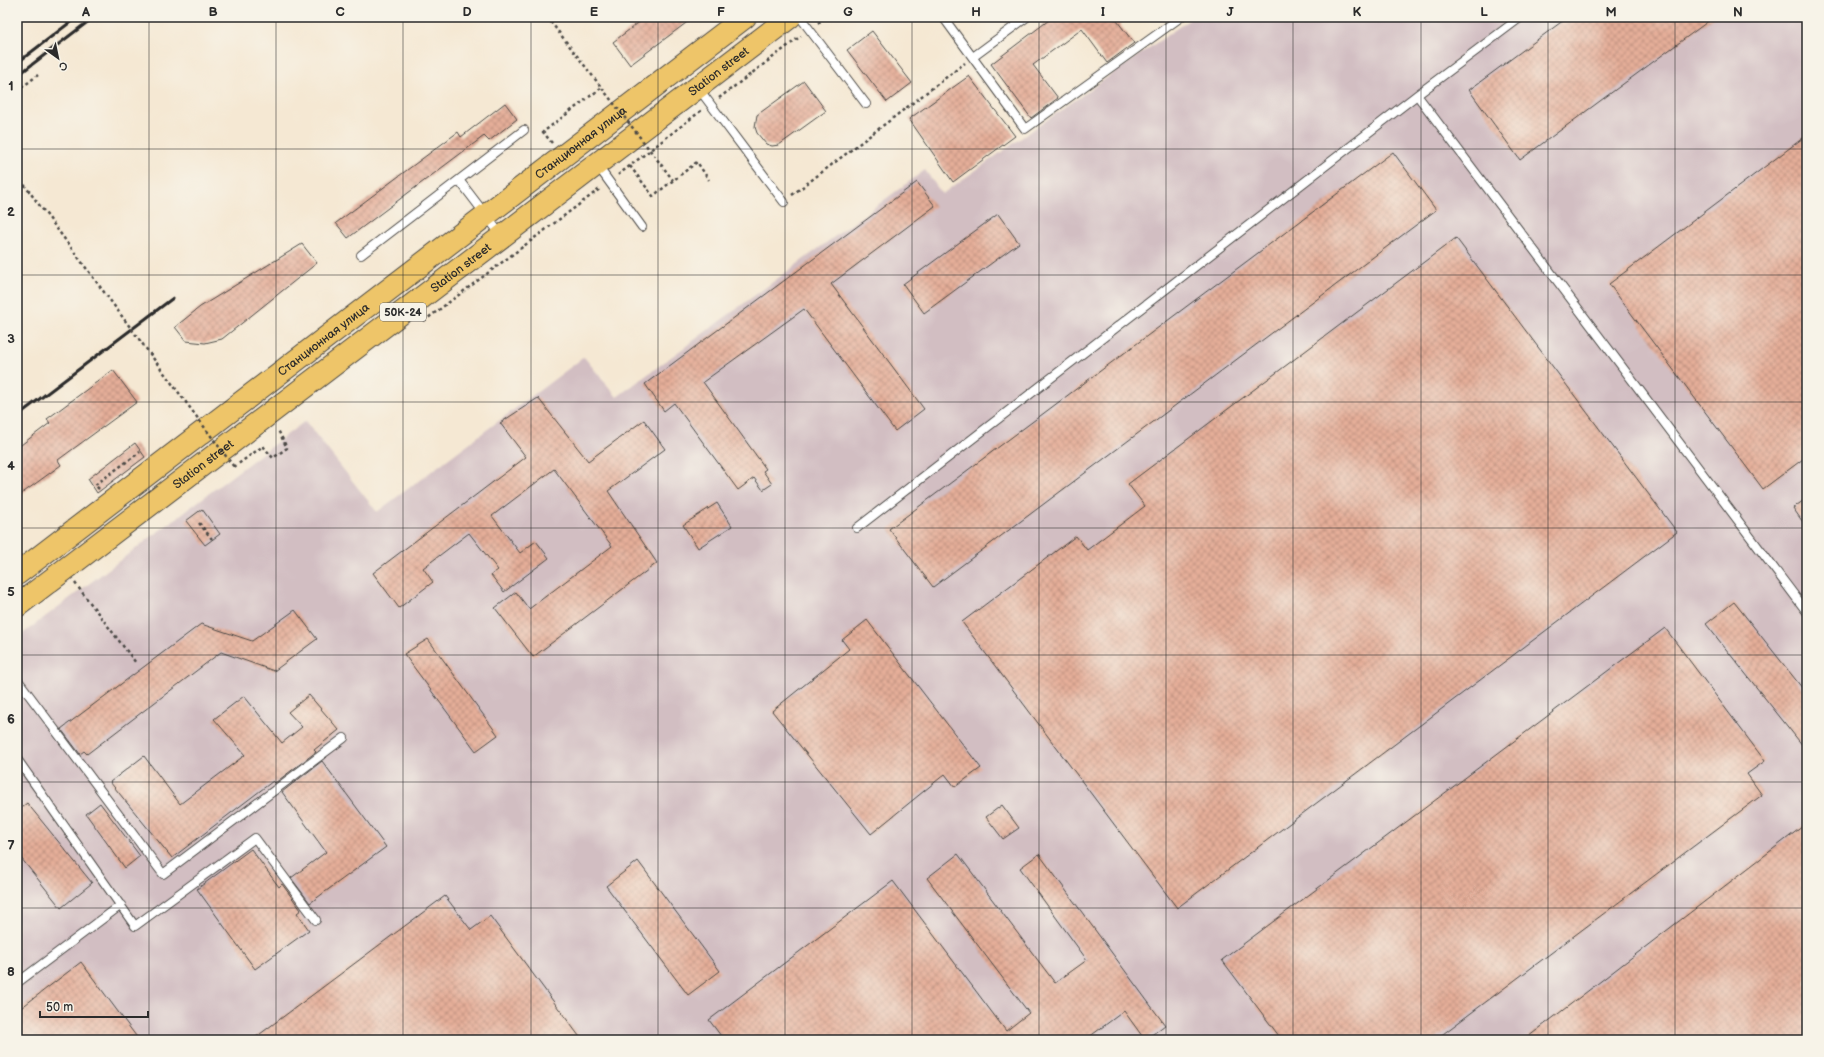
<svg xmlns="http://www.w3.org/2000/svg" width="1824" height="1057" font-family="'Balsamiq Sans',sans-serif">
	<defs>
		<pattern id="building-cross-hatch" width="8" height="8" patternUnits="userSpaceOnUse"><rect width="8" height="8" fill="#e5ae99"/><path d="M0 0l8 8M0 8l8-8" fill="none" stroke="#ba8e7d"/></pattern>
	</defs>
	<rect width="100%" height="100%" fill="#f7f3e8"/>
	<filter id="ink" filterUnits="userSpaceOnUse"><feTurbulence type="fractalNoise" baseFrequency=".025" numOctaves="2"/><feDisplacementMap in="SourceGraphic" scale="8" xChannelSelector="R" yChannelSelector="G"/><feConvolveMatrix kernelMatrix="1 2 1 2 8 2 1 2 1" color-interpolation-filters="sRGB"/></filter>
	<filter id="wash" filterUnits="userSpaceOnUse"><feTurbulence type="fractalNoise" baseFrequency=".012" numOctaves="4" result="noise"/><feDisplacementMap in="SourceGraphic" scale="16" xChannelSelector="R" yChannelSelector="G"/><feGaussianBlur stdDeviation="0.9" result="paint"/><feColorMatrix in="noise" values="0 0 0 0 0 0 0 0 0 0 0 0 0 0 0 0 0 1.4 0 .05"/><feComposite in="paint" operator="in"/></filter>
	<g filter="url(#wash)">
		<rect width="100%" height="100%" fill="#f5e8d3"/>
		<path fill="#d2bec2" d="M1193 17H1807V1040H17V638L305 421 377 512 584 357 617 397 925 170 942 194Z"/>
		<g id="blocks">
			<path fill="url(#building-cross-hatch)" d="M646 17H694L630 65 613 42Z
				M1053 17H1114L1134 43 1107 63 1082 29 1033 65 1058 98 1031 118 991 64Z
				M1568 17H1714L1520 160 1469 90Z
				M872 31 912 83 887 102 847 50Z
				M969 76 1015 136 953 182 909 119Z
				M804 81 826 111 779 145 772 146 766 144 757 133 755 127 757 115Z
				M505 103 517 119 489 141 484 136 348 238 336 223 458 132 461 137Z
				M1807 135V456L1763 489 1609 284Z
				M1393 152 1436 210 933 587 889 529Z
				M917 182 935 206 831 284 924 409 895 431 804 309 703 382 766 469 763 471 772 484 763 490 754 478 738 490 674 403 664 411 645 384Z
				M998 214 1019 243 924 313 903 284Z
				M1456 238 1677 532 1177 908 962 622 1076 536 1087 550 1145 506 1128 484Z
				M302 244 317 263 222 339 205 343 186 341 175 327 200 307Z
				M113 370 137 402 58 460 61 465 17 497V448L50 423 47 419Z
				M538 398 588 461 644 420 665 449 608 491 657 563 533 657 495 608 516 592 529 609 612 546 554 469 492 516 520 553 536 541 549 558 504 592 491 575 498 570 469 533 423 568 433 582 399 608 373 573 526 457 500 423Z
				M135 443 145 457 97 493 88 479Z
				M1807 498V528L1793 508Z
				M717 503 732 526 698 548 683 525Z
				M202 509 220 534 205 545 186 521Z
				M1734 602 1807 694V751L1706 624Z
				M295 610 317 639 274 671 221 652 87 754 84 751 80 754 61 729 201 624 252 641Z
				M867 620 981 768 955 787 945 774 871 834 772 711 849 649 842 640Z
				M1665 628 1765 761 1747 774 1762 795 1435 1040H1282L1222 960Z
				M428 639 498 735 476 751 404 654Z
				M309 695 339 730 314 750 316 752 275 783 273 781 172 858 110 782 144 756 180 804 245 755 214 719 244 696 282 743 302 727 288 712Z
				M322 761 386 847 310 903 291 878 326 852 282 792Z
				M27 803 92 883 61 908 17 853V811Z
				M100 803 140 856 125 868 86 814Z
				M1002 805 1019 828 1003 839 986 817Z
				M1807 823V1040H1524Z
				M251 849 279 887 282 884 301 910 297 913 309 930 255 969 197 889Z
				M958 854 1055 983 1087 960 1020 868 1039 854 1165 1025 1145 1040 1124 1011 1085 1040H724L709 1020 893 881 1006 1031 1029 1013 927 878Z
				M638 861 720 971 688 995 606 886Z
				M445 896 471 930 490 916 582 1040H252Z
				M81 962 139 1040H17V1011Z"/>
		</g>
	</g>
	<g filter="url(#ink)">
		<use href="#blocks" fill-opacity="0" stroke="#494744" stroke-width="1"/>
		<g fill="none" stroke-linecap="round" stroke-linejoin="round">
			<defs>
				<path id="lane" d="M800 17 866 104
					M943 17 1025 129 1181 17
					M973 57 1027 17
					M699 89 784 202
					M1417 95 1807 612
					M597 165 642 227
					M459 180 501 235
					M361 255 524 130
					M857 528 1417 95 1521 17
					M17 679 163 874 344 738
					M17 759 135 926 255 838 316 920
					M17 983 121 905"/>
				<g id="primary">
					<path id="s1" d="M17 574 745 17"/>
					<path id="s2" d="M17 606 790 17"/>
				</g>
			</defs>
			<use href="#lane" stroke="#494744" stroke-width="10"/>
			<use href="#primary" stroke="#494744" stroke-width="24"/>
			<path stroke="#494744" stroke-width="2.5" stroke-dasharray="3 3" stroke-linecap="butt" d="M818 23 826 17
				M17 91 38 75
				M719 98 801 36
				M552 143 543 132 601 88
				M630 166 653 196 697 162 709 180
				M618 175 702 110
				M792 195 965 63
				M424 321 601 188
				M234 467 263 446 273 458 287 448 278 430
				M99 489 95 485 140 452
				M199 523 212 539
				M75 583 136 663"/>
			<use href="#lane" stroke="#fff" stroke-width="8"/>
			<use href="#primary" stroke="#eec569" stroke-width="22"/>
			<path stroke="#2b2b2b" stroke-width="3" d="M17 63 77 17
				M17 76 94 17
				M17 416 173 298"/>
			<path stroke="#494744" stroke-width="2.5" stroke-dasharray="3 3" stroke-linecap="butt" d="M547 17 673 180
				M17 175 234 467"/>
		</g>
	</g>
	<path fill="none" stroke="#2b2b2b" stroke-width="1" stroke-opacity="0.55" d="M149 17V1040M276 17V1040M403 17V1040M531 17V1040M658 17V1040M785 17V1040M912 17V1040M1039 17V1040M1166 17V1040M1293 17V1040M1421 17V1040M1548 17V1040M1675 17V1040M17 149H1807M17 275H1807M17 402H1807M17 528H1807M17 655H1807M17 782H1807M17 908H1807"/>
	<g text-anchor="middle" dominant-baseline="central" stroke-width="3.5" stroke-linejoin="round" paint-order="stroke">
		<rect fill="#f7f3e8" stroke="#686764" stroke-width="1" x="380" y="303" width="46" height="18" rx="3"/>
		<g font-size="11" font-weight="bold" fill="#2b2b2b">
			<text x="403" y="312">50К-24</text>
		</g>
		<g font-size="12" fill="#2b2b2b" stroke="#f7f3e8">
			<text stroke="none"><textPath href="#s2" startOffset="882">Station street</textPath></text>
			<text stroke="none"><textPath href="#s1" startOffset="710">Станционная улица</textPath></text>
			<text stroke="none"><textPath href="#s2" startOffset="558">Station street</textPath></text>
			<text stroke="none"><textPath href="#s1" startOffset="386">Станционная улица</textPath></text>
			<text stroke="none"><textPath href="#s2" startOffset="234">Station street</textPath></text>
		</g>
	</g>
	<rect width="1824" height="1057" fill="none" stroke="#f7f3e8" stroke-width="44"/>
	<g transform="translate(58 58) rotate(147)" stroke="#f7f3e8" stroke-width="3" paint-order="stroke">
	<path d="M0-3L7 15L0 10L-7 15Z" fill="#2b2b2b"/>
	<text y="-6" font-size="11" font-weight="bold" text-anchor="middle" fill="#2b2b2b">С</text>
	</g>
	<path d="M40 1011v6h108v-6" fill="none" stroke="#2b2b2b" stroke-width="2"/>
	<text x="46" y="1011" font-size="12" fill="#2b2b2b" stroke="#f7f3e8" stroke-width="3" paint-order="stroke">50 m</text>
	<rect x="22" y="22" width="1780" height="1013" fill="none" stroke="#2b2b2b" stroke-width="1.5"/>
	<g font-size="13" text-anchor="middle" font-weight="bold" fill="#2b2b2b">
		<text x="86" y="16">A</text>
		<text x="213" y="16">B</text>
		<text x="340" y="16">C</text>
		<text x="467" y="16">D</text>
		<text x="594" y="16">E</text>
		<text x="721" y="16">F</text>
		<text x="848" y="16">G</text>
		<text x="976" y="16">H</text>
		<text x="1103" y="16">I</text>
		<text x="1230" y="16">J</text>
		<text x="1357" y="16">K</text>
		<text x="1484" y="16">L</text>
		<text x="1611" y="16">M</text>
		<text x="1738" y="16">N</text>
		<text x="11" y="90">1</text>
		<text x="11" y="216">2</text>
		<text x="11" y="343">3</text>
		<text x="11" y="470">4</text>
		<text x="11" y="596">5</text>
		<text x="11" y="723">6</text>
		<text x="11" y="850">7</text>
		<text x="11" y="976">8</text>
	</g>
</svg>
